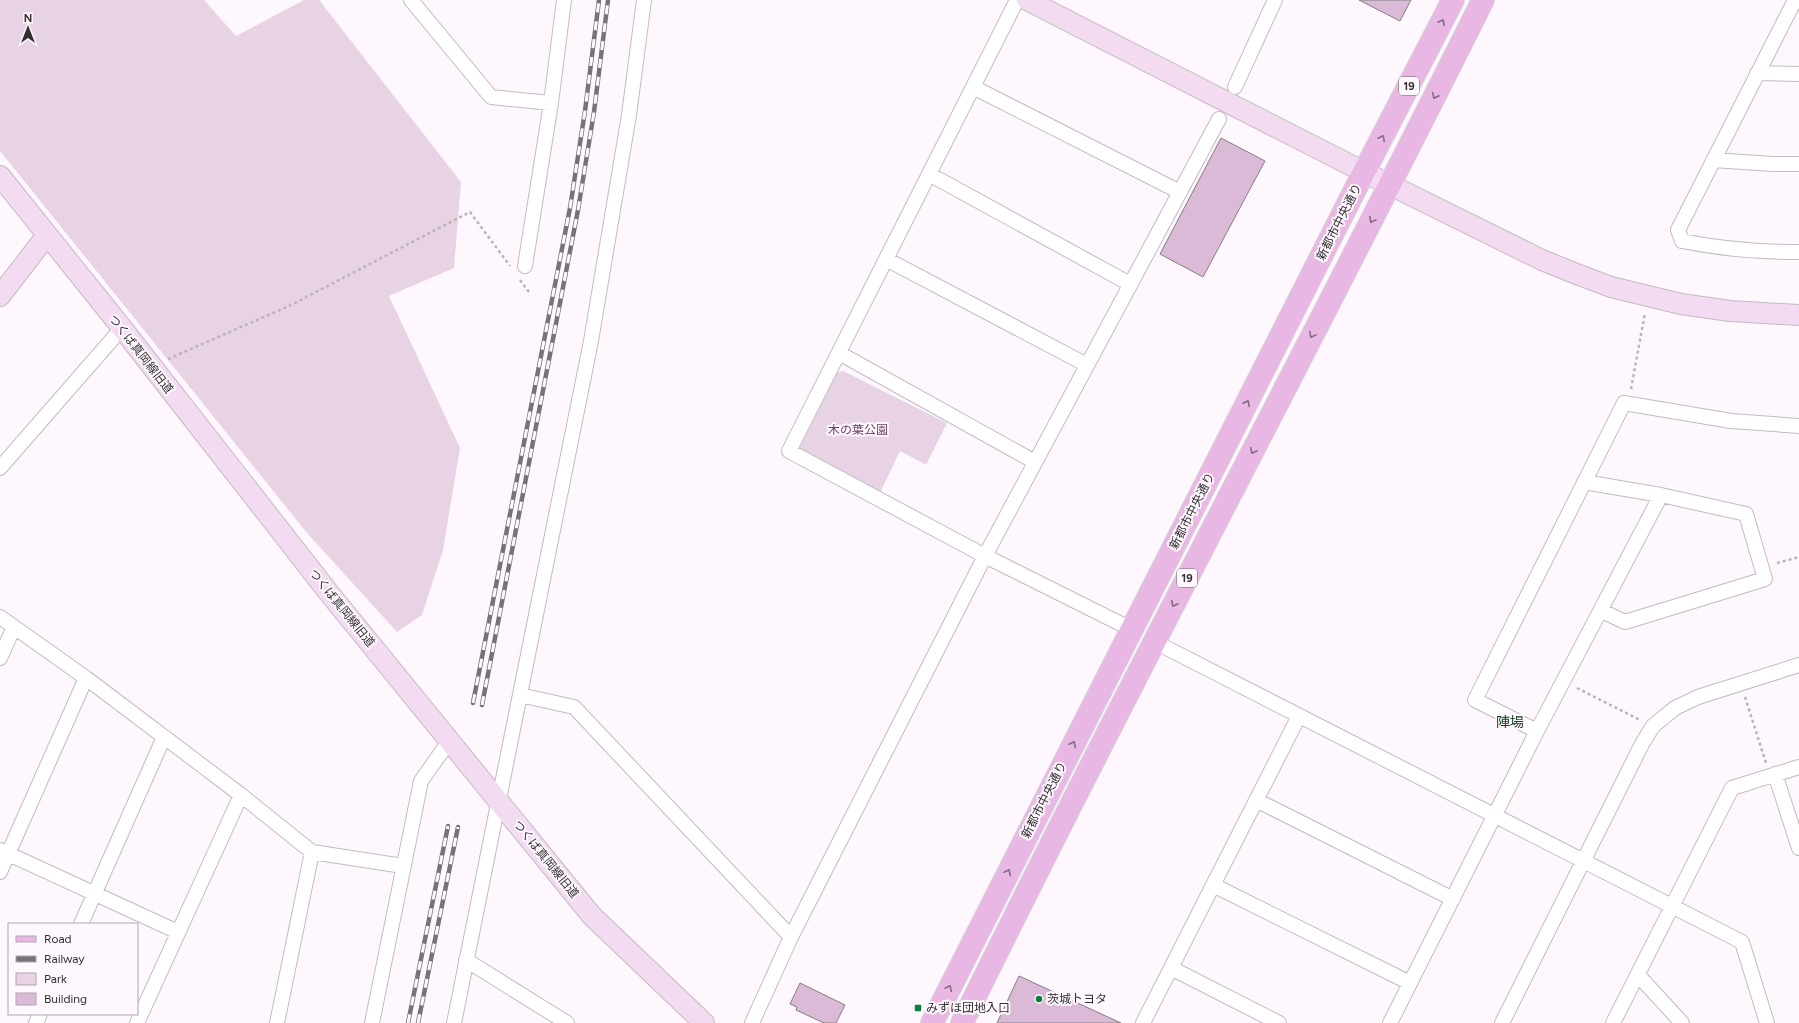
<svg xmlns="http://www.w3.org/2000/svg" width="1799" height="1023" font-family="Figtree,'Noto Sans JP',sans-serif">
	<rect width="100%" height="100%" fill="#fff7fe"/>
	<path fill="#e8d3e5" d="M0 0H204L236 36 304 0H319L461 182 454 268 389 296 460 448 443 550 422 615 397 632 307 533 0 151Z
		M843 371 947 423 926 465 900 451 880 493 801 453 798 444 835 373Z"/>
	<path fill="#dbbad7" stroke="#847e83" d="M1359 0H1411L1400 21Z
		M1221 138 1265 161 1203 277 1160 254Z
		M1019 976 1121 1023H997Z
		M800 983 845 1005 836 1023H824L796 1010 797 1007 790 1004Z"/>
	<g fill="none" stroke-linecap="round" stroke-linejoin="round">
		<defs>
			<path id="street" d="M411 0 491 97 551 103
				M1795 0 1678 230 1682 241C1721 249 1759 252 1799 252
				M1757 73 1799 74
				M973 87 1180 192
				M1235 87 1275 0
				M1713 160 1773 164H1799
				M929 174 1130 284
				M886 259 1087 365
				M525 266 551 103 564 0
				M839 353 1035 462
				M0 468 122 328
				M1584 482 1661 495 1746 514 1765 579 1625 622 1602 611
				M0 617 86 678 241 795 312 852 403 866
				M1131 629 985 556 1219 119
				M1155 642 1742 942 1767 1023
				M0 658 14 627
				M520 695 574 707 791 937
				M1537 731 1475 700 1624 403 1731 421 1799 426
				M1775 774 1799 848
				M1256 800 1453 899
				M0 850 178 932
				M0 872 86 678
				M1213 885 1410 983
				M81 924 164 737
				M466 960 567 1023
				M1171 968 1279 1023
				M1638 975 1682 1023
				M36 1023 40 1014
				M137 1023 241 795
				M277 1023 312 852
				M372 1023 421 781 450 740
				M454 1023 591 341 629 115 644 0
				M752 1023 791 937 985 556 789 451 1017 0
				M1143 1023 1299 716
				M1390 1023 1537 731 1661 495
				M1502 1023 1642 744 1653 726 1675 708 1698 697 1799 665
				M1613 1023 1732 788 1799 767"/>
			<path id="secondary" d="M1027 0 1364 172 1542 260 1574 273 1611 287 1681 304 1730 311 1799 315
				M0 176 122 328 329 593 592 916 704 1023
				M0 296 47 235"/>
			<path id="primary" d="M932 1023 1364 172 1453 0
				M962 1023C1131 679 1312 343 1483 0"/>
		</defs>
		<use href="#street" stroke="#c2bbc1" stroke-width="16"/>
		<use href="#secondary" stroke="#c2bbc1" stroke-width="22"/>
		<use href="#primary" stroke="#d6d6d6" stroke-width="24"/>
		<path stroke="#bab4b9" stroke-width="2.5" stroke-dasharray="3 3" stroke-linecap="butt" d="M520 280 529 292
			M168 359 289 306 470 212 510 266
			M1631 389 1645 313
			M1777 563 1799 557
			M1577 688 1640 720
			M1745 697 1766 763"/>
		<use href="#street" stroke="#fff" stroke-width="14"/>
		<use href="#secondary" stroke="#f3dbf2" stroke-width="20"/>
		<use href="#primary" stroke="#e8b7e4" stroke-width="22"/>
		<defs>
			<path id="rail" d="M473 703 570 208 585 111 599 0
				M482 705 578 210 594 112 608 0
				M408 1023 448 826
				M418 1023 458 827"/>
		</defs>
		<use href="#rail" stroke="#767276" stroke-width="4.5"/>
		<use href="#rail" stroke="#fff7fe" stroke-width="3" stroke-dasharray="9" stroke-linecap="butt"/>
	</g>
	<defs><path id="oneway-chevron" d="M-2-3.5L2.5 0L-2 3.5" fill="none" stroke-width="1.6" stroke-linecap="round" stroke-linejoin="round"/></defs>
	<g stroke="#846d82">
		<use href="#oneway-chevron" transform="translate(1442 22) rotate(-63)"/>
		<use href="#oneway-chevron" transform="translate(1435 96) rotate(116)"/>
		<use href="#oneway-chevron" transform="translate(1382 138) rotate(-63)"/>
		<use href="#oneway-chevron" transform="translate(1372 220) rotate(118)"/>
		<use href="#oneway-chevron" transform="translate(1312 335) rotate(118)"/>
		<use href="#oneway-chevron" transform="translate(1247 403) rotate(-63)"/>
		<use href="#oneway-chevron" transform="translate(1253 451) rotate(117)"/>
		<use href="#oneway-chevron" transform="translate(1174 604) rotate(117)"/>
		<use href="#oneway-chevron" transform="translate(1073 744) rotate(-63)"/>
		<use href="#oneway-chevron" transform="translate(1008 872) rotate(-63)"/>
		<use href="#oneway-chevron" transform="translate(949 988) rotate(-64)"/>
	</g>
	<g fill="#07813a" stroke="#fff7fe" stroke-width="1.5">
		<circle cx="1039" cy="999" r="4"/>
		<rect x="914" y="1004" width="8" height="8" rx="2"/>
	</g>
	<g text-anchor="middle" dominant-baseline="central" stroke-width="4" stroke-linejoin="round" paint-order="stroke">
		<g fill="#fff7fe" stroke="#706c6f" stroke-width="1">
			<rect x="1399" y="77" width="20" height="18" rx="3"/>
			<rect x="1177" y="569" width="20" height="18" rx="3"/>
		</g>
		<g font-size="11" font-weight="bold" fill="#323032">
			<text x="1409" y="86">19</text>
			<text x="1187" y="578">19</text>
		</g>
		<g font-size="12" fill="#323032" stroke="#fff7fe">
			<text transform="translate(1339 222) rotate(-63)">新都市中央通り</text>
			<text transform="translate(141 354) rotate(52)">つくば真岡線旧道</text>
			<text transform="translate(1192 511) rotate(-63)">新都市中央通り</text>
			<text transform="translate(342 608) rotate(51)">つくば真岡線旧道</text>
			<text transform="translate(1044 800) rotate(-63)">新都市中央通り</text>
			<text transform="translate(546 859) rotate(51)">つくば真岡線旧道</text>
		</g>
		<g font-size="12" fill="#6d4169" stroke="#fff7fe">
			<text x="858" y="430">木の葉公園</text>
		</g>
		<g font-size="12" fill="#323032" stroke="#fff7fe" text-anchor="start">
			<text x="1047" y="999">茨城トヨタ</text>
			<text x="926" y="1008">みずほ団地入口</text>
		</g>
		<g font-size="14" fill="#114320" stroke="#fff7fe">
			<text x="1510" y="722">陣場</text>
		</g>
	</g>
	<rect x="8" y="923" width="130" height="92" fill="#fff7fe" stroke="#ada7ac"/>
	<rect x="16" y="936" width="20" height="6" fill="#e8b7e4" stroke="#ada7ac"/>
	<text x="44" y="943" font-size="12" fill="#323032">Road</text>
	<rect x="16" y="956" width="20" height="6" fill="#767276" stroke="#ada7ac"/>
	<text x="44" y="963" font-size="12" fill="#323032">Railway</text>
	<rect x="16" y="973" width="20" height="12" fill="#e8d3e5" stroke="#ada7ac"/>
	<text x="44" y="983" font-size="12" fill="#323032">Park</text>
	<rect x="16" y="993" width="20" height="12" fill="#dbbad7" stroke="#ada7ac"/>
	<text x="44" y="1003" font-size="12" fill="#323032">Building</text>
	<g transform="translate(28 28)" stroke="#fff7fe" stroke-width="3" paint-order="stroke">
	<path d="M0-3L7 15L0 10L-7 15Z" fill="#323032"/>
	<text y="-6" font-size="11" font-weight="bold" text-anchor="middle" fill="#323032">N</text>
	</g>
</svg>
